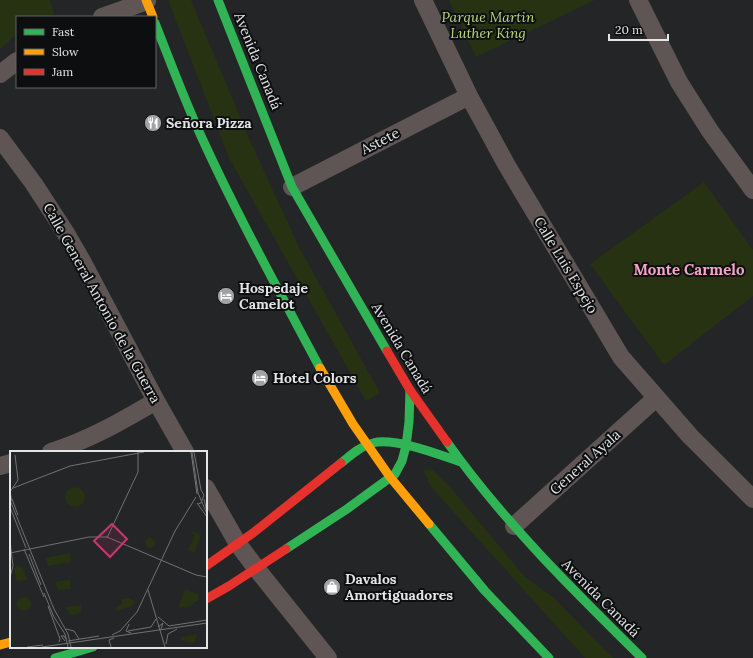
<svg xmlns="http://www.w3.org/2000/svg" width="753" height="658" font-family="Lora,serif">
	<rect width="100%" height="100%" fill="#242526"/>
	<path fill="#273213" d="M0 0H50L54 14 49 17H17V34L0 49Z
		M168 0H191L249 138 299 247 380 393 366 401 229 158Z
		M449 0H595L476 57Z
		M704 182 753 250V296L664 365 590 264Z
		M423 469 433 470 451 488 524 576 554 598 613 658H585L431 487Z"/>
	<g fill="none" stroke-linecap="round" stroke-linejoin="round">
		<path stroke="#5e5554" stroke-width="18" d="M423 0 469 96 506 164 621 357 690 436 753 499
			M638 0 679 82 710 131 753 190
			M102 17 147 1
			M0 74 17 61
			M0 138 34 184 67 235 82 261 156 401 185 452
			M292 187 469 96
			M51 452C89 440 122 421 156 401
			M0 466 11 463
			M206 488 238 544 256 568 328 658
			M514 526 656 398"/>
		<path stroke="#30b455" stroke-width="9" d="M218 0 292 187 387 351
			M155 23C170 61 184 99 201 136 237 215 279 291 320 368
			M447 442C503 521 573 590 642 658
			M341 463C351 455 361 446 373 443 394 437 440 455 461 462
			M429 524 485 591 549 658
			M286 549 347 509 395 474 402 461 406 446 409 422 410 390
			M55 658 93 647"/>
		<path stroke="#ff9f0a" stroke-width="9" d="M146 0 153 17
			M320 368 353 424 390 477 429 524
			M0 645 11 642"/>
		<path stroke="#e5322d" stroke-width="9" d="M387 351 410 390 447 442
			M206 566 253 533 341 463
			M206 599 229 586 286 549"/>
	</g>
	<defs>
		<symbol id="restaurant-disc" viewBox="-11 -11 22 22"><circle r="9.5" fill="#a1a2a3" stroke="#0d0e0f"/><path d="M-5-6h1v4h1v-4h1v4h1v-4h1v5L-1.5 .5V6h-2V.5L-5-1ZM5-6V6H3V1.5H1.5Q1.5-4 5-6Z" fill="#fff"/></symbol>
		<symbol id="hotel-disc" viewBox="-11 -11 22 22"><circle r="9.5" fill="#a1a2a3" stroke="#0d0e0f"/><path d="M-6-4.5h1.5V1H6V5H4.5V3h-9V5H-6ZM-4 0a1.8 1.8 0 1 1 3.6 0ZM.5 0V-2.5h3Q6-2.5 6 0Z" fill="#fff"/></symbol>
		<symbol id="shop-disc" viewBox="-11 -11 22 22"><circle r="9.5" fill="#a1a2a3" stroke="#0d0e0f"/><path d="M-5-2.5h2.3a2.7 3.5 0 0 1 5.4 0H5L5.5 6h-11ZM-1.5-2.5h3a1.5 2.3 0 0 0-3 0Z" fill="#fff"/></symbol>
	</defs>
	<g fill-rule="evenodd">
		<use href="#restaurant-disc" x="143" y="113" width="20" height="20"/>
		<use href="#hotel-disc" x="216" y="286" width="20" height="20"/>
		<use href="#hotel-disc" x="250" y="368" width="20" height="20"/>
		<use href="#shop-disc" x="322" y="577" width="20" height="20"/>
	</g>
	<g text-anchor="middle" dominant-baseline="central" stroke-width="4" stroke-linejoin="round" paint-order="stroke">
		<g font-size="14" font-style="italic" fill="#bbda80" stroke="#0d0e0f">
			<text x="488" y="17">Parque Martin<tspan x="488" dy="16">Luther King</tspan></text>
		</g>
		<g font-size="14" fill="#e4e5e7" stroke="#0d0e0f">
			<text transform="translate(258 61) rotate(68)">Avenida Canadá</text>
			<text transform="translate(380 141) rotate(-27)">Astete</text>
			<text transform="translate(566 265) rotate(59)">Calle Luis Espejo</text>
			<text transform="translate(102 303) rotate(61)">Calle General Antonio de la Guerra</text>
			<text transform="translate(402 348) rotate(59)">Avenida Canadá</text>
			<text transform="translate(585 462) rotate(-42)">General Ayala</text>
			<text transform="translate(601 598) rotate(45)">Avenida Canadá</text>
		</g>
		<g font-size="14" font-weight="bold" fill="#e4e5e7" stroke="#0d0e0f" text-anchor="start">
			<text x="166" y="123">Señora Pizza</text>
			<text x="239" y="288">Hospedaje<tspan x="239" dy="16">Camelot</tspan></text>
			<text x="273" y="378">Hotel Colors</text>
			<text x="345" y="579">Davalos<tspan x="345" dy="16">Amortiguadores</tspan></text>
		</g>
		<g font-size="15" font-weight="bold" fill="#f4a6c5" stroke="#0d0e0f">
			<text x="689" y="269">Monte Carmelo</text>
		</g>
	</g>
	<g transform="translate(10 451)">
		<rect width="197" height="197" fill="#242526"/>
		<path d="M55 46a10 10 0 1 1 20 0a10 10 0 1 1-20 0ZM182 80 191 84 184 102 178 99 185 84 181 82ZM135 92a5 5 0 1 1 10 0a5 5 0 1 1-10 0ZM60 102 61 111 38 115 35 107ZM7 115 13 117 17 129 7 130 4 118ZM60 129 61 138 48 139 45 131ZM175 138 188 143V150L183 152 182 155 168 157ZM7 153a7 7 0 1 1 14 0a7 7 0 1 1-14 0ZM118 147 125 150 122 155 107 160 106 156 112 153 111 148ZM71 154V162L60 164 55 156ZM187 183 184 192 171 189 170 186Z" fill="#273213"/>
		<path fill="none" stroke="#717273" stroke-width="1" d="M181 1 187 43M182 1 188 42 197 63M184 1 191 39M3 37 60 15 134 1M2 48 8 64M194 48 197 61M0 49 44 158 58 183 61 196M2 50 0 41 8 29 5 4M187 52 197 66M188 53 191 52 194 44 191 39M0 56 16 97M97 87 128 21V1M0 90 3 115 0 126M14 98 34 146M0 102 79 86H97L186 124 197 126M19 103 31 134M138 139 155 196M34 142 44 166 55 183 58 196M38 155 50 188 49 191M148 166 159 175 197 169M119 173 116 180 121 182M148 176 153 172 151 178M56 178 64 180 69 188M118 180 141 176 146 168M102 184 110 180 127 161 165 80 186 46M55 190 51 185H54L56 188M58 190 89 185M156 193 158 183 167 178M17 196 33 194M32 196 197 172M101 196 99 189 104 187"/>
		<path fill="#c73770" fill-opacity="0.15" stroke="#c73770" stroke-width="2" d="M102 73 117 88 100 106 84 90Z"/>
		<rect width="197" height="197" fill="none" stroke="#e4e5e7" stroke-width="2"/>
	</g>
	<rect x="16" y="16" width="140" height="72" fill="#0d0e0f" stroke="#636465"/>
	<rect x="24" y="29" width="20" height="6" fill="#30b455" stroke="#636465"/>
	<text x="52" y="36" font-size="12" fill="#e4e5e7">Fast</text>
	<rect x="24" y="49" width="20" height="6" fill="#ff9f0a" stroke="#636465"/>
	<text x="52" y="56" font-size="12" fill="#e4e5e7">Slow</text>
	<rect x="24" y="69" width="20" height="6" fill="#e5322d" stroke="#636465"/>
	<text x="52" y="76" font-size="12" fill="#e4e5e7">Jam</text>
	<path d="M609 34v6h59v-6" fill="none" stroke="#e4e5e7" stroke-width="2"/>
	<text x="615" y="34" font-size="12" fill="#e4e5e7" stroke="#0d0e0f" stroke-width="3" paint-order="stroke">20 m</text>
</svg>
